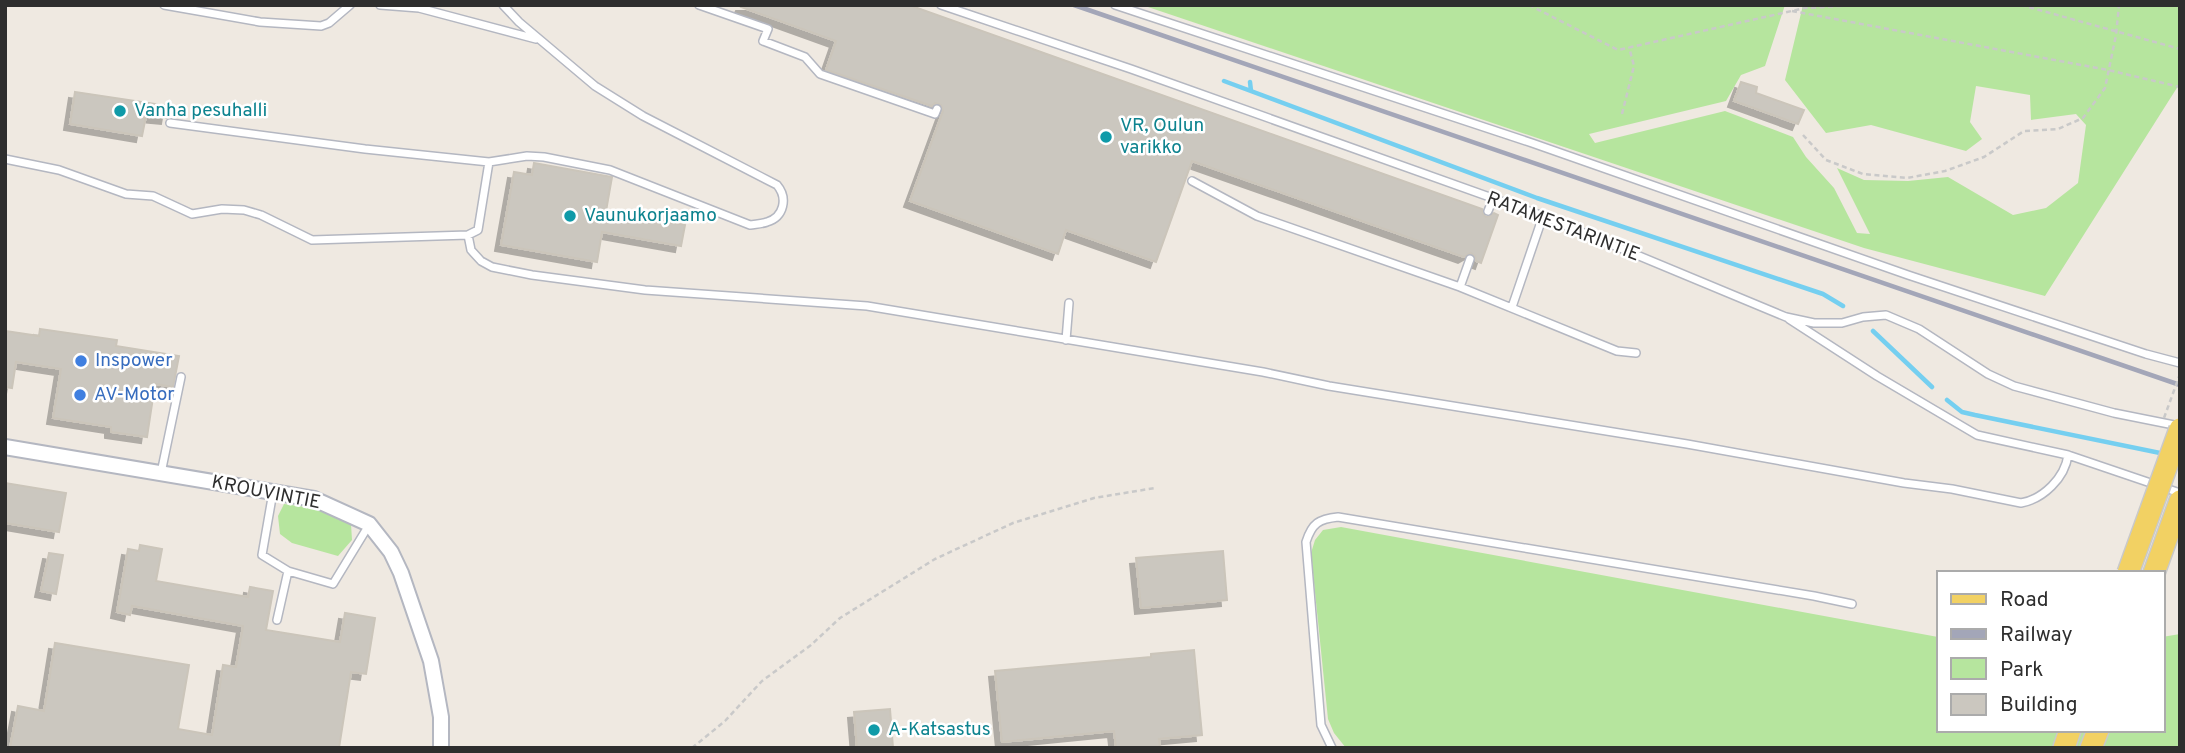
<svg xmlns="http://www.w3.org/2000/svg" width="2185" height="753" font-family="Overpass,sans-serif">
	<defs>
		<filter id="shadow"><feDropShadow dx="-6" dy="6" stdDeviation="0" flood-color="#0004"/></filter>
	</defs>
	<rect width="100%" height="100%" fill="#efe9e1"/>
	<path fill="#b6e59e" d="M1142 5H1785L1765 66 1741 75 1726 101 1589 134 1595 143 1725 111 1793 137 1806 157 1834 188 1857 233 1870 234 1837 168 1864 180 1908 181 1948 177 2013 215 2046 208 2078 183 2086 125 2076 114 2031 120 2030 95 1976 86 1970 122 1982 139 1966 151 1871 125 1826 133 1785 80 1803 5H2180V83L2045 296 1864 248Z
		M284 504 321 509 351 524 352 540 338 556 292 543 280 534 278 516Z
		M1341 527 1938 637V730H2162V637L2180 634V748H1346L1334 733 1328 719 1311 553 1315 540 1323 530Z"/>
	<g fill="none" stroke-linecap="round" stroke-linejoin="round">
		<path stroke="#75cff0" stroke-width="4.5" d="M1224 81 1537 198 1823 294 1843 306
			M1250 82 1251 91
			M1873 331 1932 387
			M1947 400 1962 412 1975 415 2165 454"/>
	</g>
	<path fill="#cbc7bf" stroke="#cbc5ba" stroke-width="2" filter="url(#shadow)" d="M742 5H909L1482 209 1483 214 1486 217 1494 213 1498 215 1481 263 1476 261 1475 256 1471 253 1464 257 1192 161 1156 262 1066 230 1058 254 910 201 943 111 941 105 935 103 932 106 826 70 836 41 741 7Z
		M1741 82 1757 87 1756 93 1804 110 1798 124 1734 101Z
		M75 92 169 106 167 118 146 116 142 136 70 124Z
		M534 163 612 177 606 211 685 225 681 246 602 232 597 262 501 245 514 172 532 175Z
		M40 329 117 340 116 346 179 356 173 387 155 384 147 437 111 432V427L53 418 61 369 16 362 12 388 5 387V331L39 336Z
		M5 483 66 493 59 532 5 523Z
		M140 545 162 549 156 581 248 597 250 587 273 591 266 630 340 642 345 613 375 618 366 674 351 672 339 748H10L18 706 44 711 55 643 189 665 178 729 212 735 223 665 236 667 243 626 132 606 130 615 117 612 128 549 139 551Z
		M1223 551 1227 600 1141 608 1136 558Z
		M49 553 63 555 56 594 41 591Z
		M1194 650 1202 735 1159 739 1160 748H1116L1114 731 1002 742 995 671 1151 657V654Z
		M890 709 893 748H857L854 712Z"/>
	<g fill="none" stroke-linecap="round" stroke-linejoin="round">
		<defs>
			<path id="service" d="M164 5 260 22 321 26 329 23 350 5
				M380 5 419 8 536 39
				M699 5 768 29 763 41 805 57 820 74 935 114 937 109
				M941 5 1131 69 1543 216 1786 317 1814 323H1842L1863 317 1886 315 1919 329 1988 374 2014 386 2114 413 2179 426
				M1115 5 1532 143 1908 275 2146 354 2180 363
				M170 123 365 149 489 162
				M5 159 59 170 126 194 153 196 192 214 222 209 244 210 261 215 312 240 468 235 478 230 489 162 527 156 544 157 610 170 750 225C755 224 762 224 767 222 784 217 788 198 777 185L643 116 595 86 519 22 503 5
				M1192 181 1257 216 1460 287 1617 351 1636 353
				M1488 211 1493 199
				M468 235 471 250 481 261 492 267 532 275 645 290 867 306 1263 372 1329 386 1687 444 1904 483 1952 489 2021 503C2043 499 2065 478 2068 455
				M1460 287 1470 259
				M1512 307 1543 216
				M1789 319 1877 376 1977 435 2068 455 2180 493
				M1066 340 1069 303
				M161 473 181 377
				M273 492 262 555 288 571 333 584 369 525
				M277 620 288 571
				M1332 748 1321 725 1306 542C1312 523 1319 519 1338 517L1814 596 1852 604"/>
			<path id="minor" d="M5 447 314 499 369 524 391 552 401 573 431 661 441 717V748"/>
			<path id="primary" d="M2154 573 2180 501
				M2064 748 2070 730
				M2091 748 2098 730"/>
		</defs>
		<use href="#service" stroke="#b4b7c1" stroke-width="10"/>
		<use href="#minor" stroke="#b4b7c1" stroke-width="18"/>
		<use href="#primary" stroke="#c9c9c9" stroke-width="24"/>
		<path stroke="#c9c9c9" stroke-width="2.5" stroke-dasharray="5 3.5" stroke-linecap="butt" d="M1529 5 1618 50 1805 8 1859 5
			M2021 5 2180 49
			M1792 11 2108 70 2180 87
			M1622 114 1634 66 1629 47
			M1803 135 1826 160 1863 174 1907 178 1945 171 1984 157 2024 131 2058 129 2083 118 2105 88 2116 35 2119 5
			M692 748 725 721 762 681 811 645 840 618 935 559 1013 523 1094 498 1155 488"/>
		<use href="#service" stroke="#fff" stroke-width="7"/>
		<use href="#minor" stroke="#fff" stroke-width="14"/>
		<use href="#primary" stroke="#f2d163" stroke-width="21"/>
		<path stroke="#a3a6b8" stroke-width="4.5" d="M1074 5 2180 385"/>
		<defs>
			<path id="primary-bridge" d="M2128 573 2180 429"/>
		</defs>
		<use href="#primary-bridge" stroke="#c9c9c9" stroke-width="24" stroke-linecap="butt"/>
		<path stroke="#c9c9c9" stroke-width="2.5" stroke-dasharray="5 3.5" stroke-linecap="butt" d="M2164 418 2180 374"/>
		<use href="#primary-bridge" stroke="#f2d163" stroke-width="21"/>
	</g>
	<g fill="#0f9aa8" stroke="#fff" stroke-width="2.5">
		<circle cx="120" cy="111" r="7"/>
		<circle cx="1106" cy="137" r="7"/>
		<circle cx="570" cy="216" r="7"/>
		<circle cx="874" cy="730" r="7"/>
	</g>
	<g fill="#3f7fe0" stroke="#fff" stroke-width="2.5">
		<circle cx="81" cy="361" r="7"/>
		<circle cx="80" cy="395" r="7"/>
	</g>
	<g text-anchor="middle" dominant-baseline="central" stroke-width="5" stroke-linejoin="round" paint-order="stroke">
		<g font-size="19" fill="#0d838f" stroke="#fff" text-anchor="start">
			<text x="134" y="111">Vanha pesuhalli</text>
			<text x="1120" y="126">VR, Oulun<tspan x="1120" dy="22">varikko</tspan></text>
			<text x="584" y="216">Vaunukorjaamo</text>
			<text x="888" y="730">A-Katsastus</text>
		</g>
		<g font-size="19" fill="#2e2e2e" stroke="#fff">
			<text transform="translate(1563 227) rotate(21)">RATAMESTARINTIE</text>
			<text transform="translate(266 493) rotate(11)">KROUVINTIE</text>
		</g>
		<g font-size="19" fill="#366cbe" stroke="#fff" text-anchor="start">
			<text x="95" y="361">Inspower</text>
			<text x="94" y="395">AV-Motor</text>
		</g>
	</g>
	<rect width="2185" height="753" fill="none" stroke="#2e2e2e" stroke-width="14"/>
	<rect x="1937" y="571" width="228" height="161" fill="#ffffff" stroke="#ababab" stroke-width="2"/>
	<rect x="1951" y="594" width="35" height="10" fill="#f2d163" stroke="#ababab" stroke-width="2"/>
	<text x="2000" y="606" font-size="21" fill="#2e2e2e">Road</text>
	<rect x="1951" y="629" width="35" height="10" fill="#a3a6b8" stroke="#ababab" stroke-width="2"/>
	<text x="2000" y="641" font-size="21" fill="#2e2e2e">Railway</text>
	<rect x="1951" y="658" width="35" height="21" fill="#b6e59e" stroke="#ababab" stroke-width="2"/>
	<text x="2000" y="676" font-size="21" fill="#2e2e2e">Park</text>
	<rect x="1951" y="694" width="35" height="21" fill="#cbc7bf" stroke="#ababab" stroke-width="2"/>
	<text x="2000" y="711" font-size="21" fill="#2e2e2e">Building</text>
</svg>
